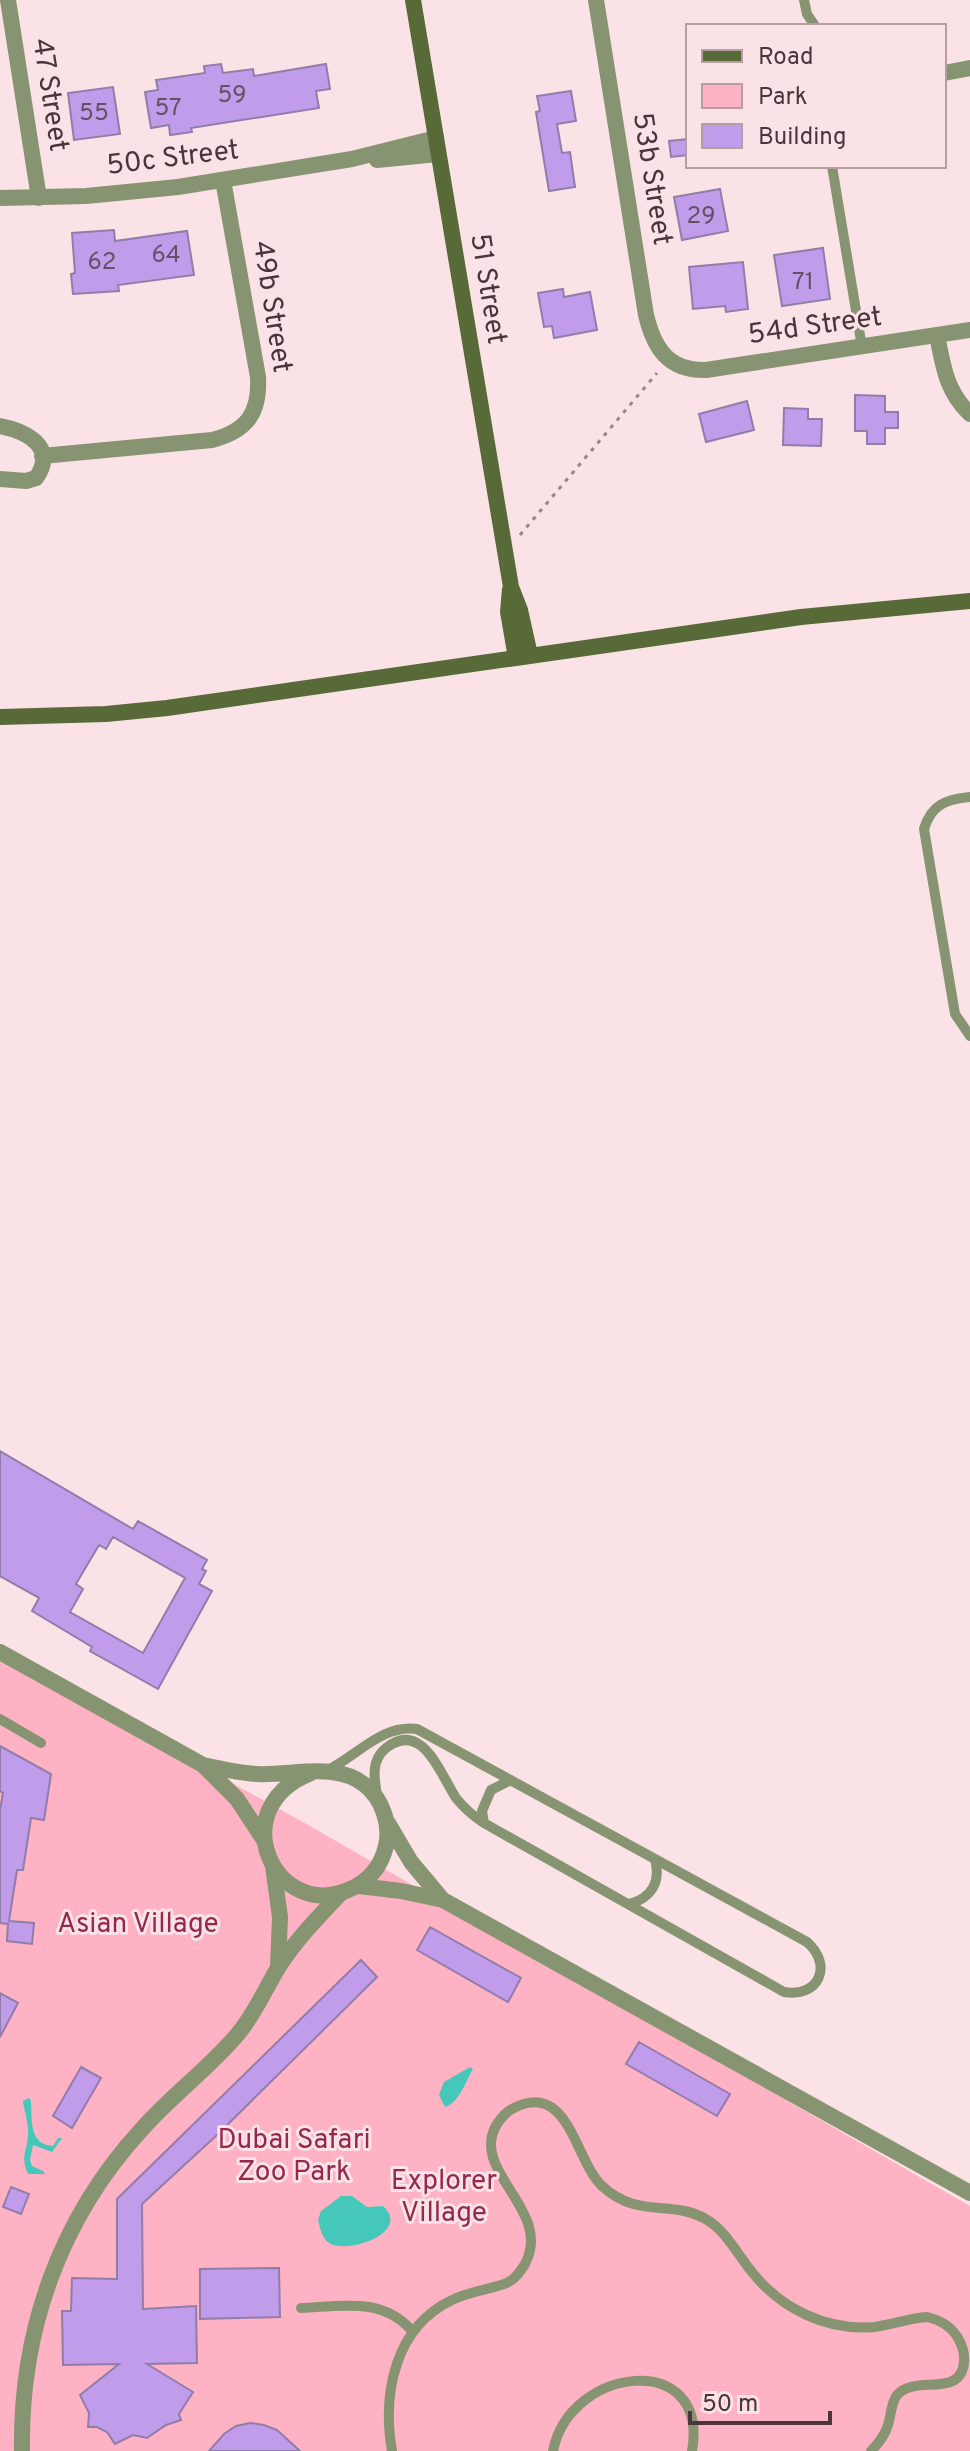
<svg xmlns="http://www.w3.org/2000/svg" width="970" height="2451" font-family="Overpass,sans-serif">
	<rect width="100%" height="100%" fill="#fbe2e7"/>
	<path fill="#feb2c3" d="M0 1655 310 1826 970 2206V2451H0Z"/>
	<path fill="#45c8ba" d="M470 2067 473 2069C465 2082 460 2102 445 2107L439 2095 444 2082Z
		M29 2098 31 2101C32 2120 29 2145 53 2146L58 2138H62L52 2152 33 2145 30 2160 32 2166 43 2171 45 2174H28C20 2156 27 2152 28 2135 29 2123 24 2112 23 2101Z
		M341 2196H352L367 2207 383 2206C412 2232 348 2255 329 2243 322 2238 320 2228 318 2220L321 2211Z"/>
	<path fill="#c09cea" stroke="#917daa" stroke-width="2" fill-rule="evenodd" d="M221 64 223 73 253 69 254 76 326 64 330 89 316 91 319 108 191 128 192 132 170 135 169 125 151 128 145 92 158 90 156 80 205 73 204 66Z
		M113 87 120 134 74 140 68 93Z
		M571 91 576 121 557 124 562 153 570 152 575 187 549 191 536 112 540 111 537 96Z
		M688 139V155L671 157 669 141Z
		M720 189 728 231 682 240 674 197Z
		M114 230 115 241 187 231 194 275 118 285 119 291 73 294 71 274 75 273 72 233Z
		M823 248 830 299 782 306 774 255Z
		M743 262 748 309 726 312 725 306 693 309 689 267Z
		M563 289 564 297 590 292 597 330 554 338 552 326 544 327 538 293Z
		M855 395 885 396V412H898V428H885V444H867V431H855Z
		M747 401 754 430 706 442 699 414Z
		M784 408 808 409V419H822L821 446 783 445Z
		M0 1451 133 1529 138 1521 207 1560 202 1569 206 1571 199 1584 212 1591 158 1689 90 1651 92 1647 32 1611 39 1598 0 1576ZM113 1537 185 1578 143 1653 70 1612 83 1589 76 1584 99 1545 106 1549Z
		M0 1746 51 1774 44 1820 31 1818 23 1870H17L9 1921 34 1923 32 1944 7 1941 8 1924 0 1923V1810L3 1793 0 1791Z
		M430 1927 521 1978 508 2002 417 1950Z
		M361 1960 377 1977 218 2134 142 2204 143 2309 196 2306 197 2363 147 2364 193 2392 179 2414 181 2420 166 2425 147 2438 133 2435 115 2444 107 2432 97 2427H88L89 2413 80 2395 119 2364 63 2365 62 2311H71L72 2278 117 2279V2199Z
		M0 1993 18 2003 0 2037Z
		M639 2042 730 2094 717 2116 626 2064Z
		M81 2067 101 2078 72 2128 53 2116Z
		M11 2187 29 2194 21 2214 3 2207Z
		M279 2268 280 2317 200 2319V2269Z
		M250 2423 264 2425 277 2430 300 2451H209L224 2434 236 2426Z"/>
	<g fill="none" stroke-linecap="round" stroke-linejoin="round">
		<path stroke="#9c8489" stroke-width="3" stroke-dasharray="4 6" stroke-linecap="butt" d="M520 535 657 373"/>
		<path stroke="#879471" stroke-width="10" d="M804 0 807 14 815 26
			M832 166 862 347
			M970 797C946 799 931 805 924 829L955 1014 970 1036
			M0 1719 41 1743
			M326 1771C357 1756 382 1724 417 1729L807 1942C834 1966 818 1998 784 1992L484 1823C473 1816 464 1808 456 1798 441 1776 423 1719 386 1748 371 1760 374 1778 377 1795
			M484 1823 482 1811 491 1790 511 1780
			M629 1904C652 1898 661 1882 655 1859
			M301 2308C342 2306 383 2297 412 2331
			M392 2451C382 2393 395 2327 452 2300 468 2292 487 2290 504 2284 514 2281 520 2272 525 2264 554 2210 468 2171 497 2124 501 2118 507 2111 514 2108 569 2080 575 2161 602 2186 638 2219 670 2200 704 2218 726 2230 737 2254 752 2272 781 2309 827 2331 874 2327 892 2325 909 2318 927 2317 940 2320 951 2326 958 2338 962 2345 965 2353 964 2362 961 2399 915 2374 897 2395 891 2403 891 2415 888 2425 885 2435 879 2443 871 2451
			M553 2451C570 2365 710 2350 692 2451"/>
		<path stroke="#879471" stroke-width="16" d="M8 0 39 198
			M596 0 646 315C654 348 668 371 706 370L970 330
			M944 73 970 68
			M377 160 438 154
			M0 198 86 196 178 187 352 159 436 138
			M937 335C943 366 946 391 970 414
			M0 426C26 431 58 447 36 478L26 481 0 479
			M42 456 212 440C247 431 260 413 258 377L223 180
			M0 1652 203 1765 237 1799 264 1840
			M203 1765C221 1769 239 1773 257 1774 292 1776 335 1761 365 1785 382 1799 391 1824 386 1846 381 1867 368 1882 348 1890 275 1921 222 1808 311 1773
			M388 1823 411 1862 442 1899
			M273 1866 280 1917 278 1967
			M359 1886 401 1891 443 1900 970 2193
			M22 2451C20 2331 60 2218 142 2129 172 2095 208 2069 237 2035 255 2014 264 1991 278 1968 295 1941 319 1916 341 1893"/>
		<path stroke="#586a37" stroke-width="16" d="M413 0 511 587 520 610 530 655
			M510 589 508 612 516 658
			M0 717 106 714 167 708 801 617 970 601"/>
	</g>
	<g text-anchor="middle" dominant-baseline="central" stroke-width="6" stroke-linejoin="round" paint-order="stroke">
		<g font-size="24" fill="#694f66">
			<text x="232" y="96">59</text>
			<text x="168" y="109">57</text>
			<text x="94" y="114">55</text>
			<text x="701" y="217">29</text>
			<text x="166" y="256">64</text>
			<text x="102" y="263">62</text>
			<text x="803" y="283">71</text>
		</g>
		<g font-size="28" fill="#4c353a" stroke="#fbe2e7">
			<text transform="translate(49 95) rotate(81)">47 Street</text>
			<text transform="translate(173 159) rotate(-7)">50c Street</text>
			<text transform="translate(651 179) rotate(81)">53b Street</text>
			<text transform="translate(487 289) rotate(81)">51 Street</text>
			<text transform="translate(271 307) rotate(81)">49b Street</text>
			<text transform="translate(815 327) rotate(-8)">54d Street</text>
		</g>
		<g font-size="28" fill="#94294d" stroke="#fbe2e7">
			<text x="138" y="1925">Asian Village</text>
			<text x="294" y="2141">Dubai Safari<tspan x="294" dy="32">Zoo Park</tspan></text>
			<text x="444" y="2182">Explorer<tspan x="444" dy="32">Village</tspan></text>
		</g>
	</g>
	<rect x="686" y="24" width="260" height="144" fill="#fbe2e7" stroke="#b59da2" stroke-width="2"/>
	<rect x="702" y="50" width="40" height="12" fill="#586a37" stroke="#b59da2" stroke-width="2"/>
	<text x="758" y="64" font-size="24" fill="#4c353a">Road</text>
	<rect x="702" y="84" width="40" height="24" fill="#feb2c3" stroke="#b59da2" stroke-width="2"/>
	<text x="758" y="104" font-size="24" fill="#4c353a">Park</text>
	<rect x="702" y="124" width="40" height="24" fill="#c09cea" stroke="#b59da2" stroke-width="2"/>
	<text x="758" y="144" font-size="24" fill="#4c353a">Building</text>
	<path d="M690 2411v12h140v-12" fill="none" stroke="#4c353a" stroke-width="4"/>
	<text x="702" y="2411" font-size="24" fill="#4c353a" stroke="#fbe2e7" stroke-width="6" paint-order="stroke">50 m</text>
</svg>
